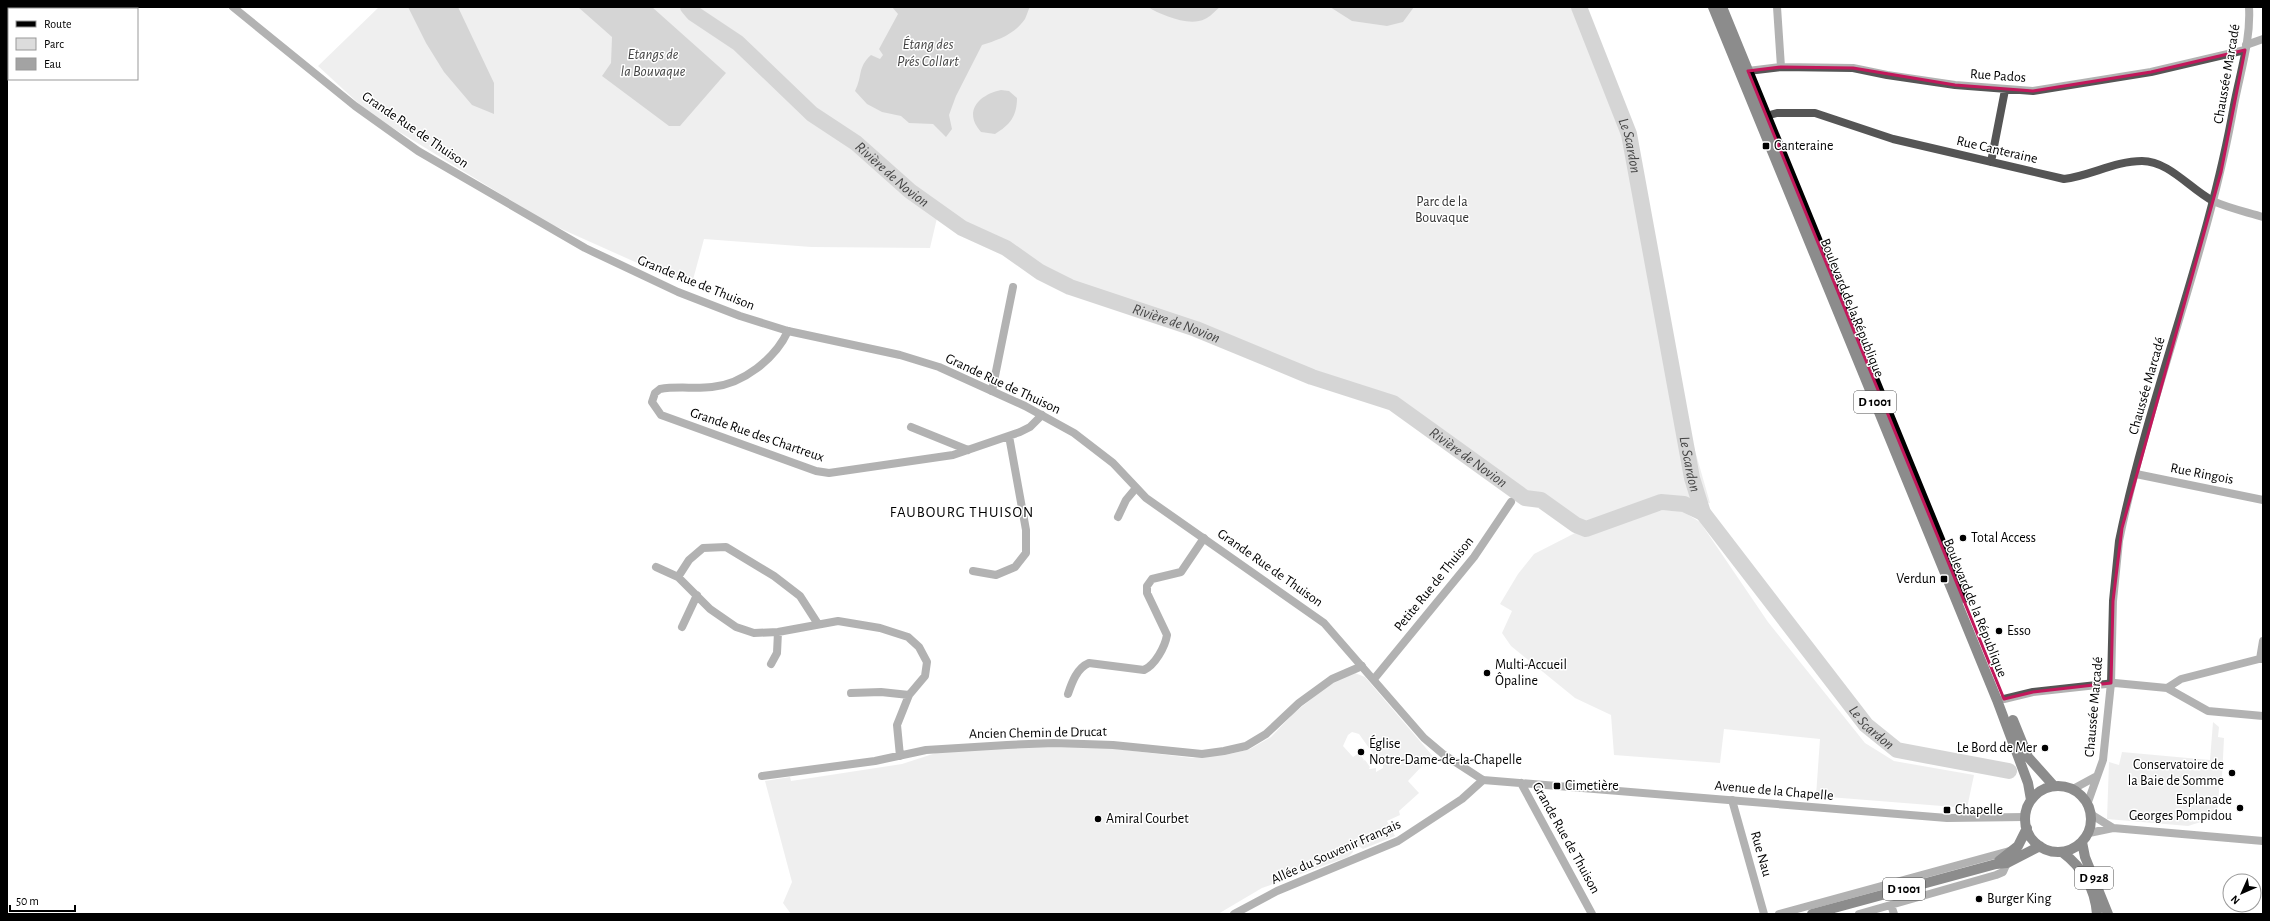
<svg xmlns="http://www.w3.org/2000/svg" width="2270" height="921" font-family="'Alegreya Sans',sans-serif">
	<rect width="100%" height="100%" fill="#fff"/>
	<path fill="#dcdcdc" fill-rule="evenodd" d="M379 7H1584L1607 58 1635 136 1692 440 1710 503 1660 497 1581 523 1544 496 1528 491 1520 499 1390 407 1312 380 1194 332 1068 289 1037 273 1006 251 937 218 930 248 811 247 704 239 691 287 548 223 370 114 318 66Z
		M1653 510 1682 511 1700 522 1768 622 1865 743 1894 761 1974 775 1967 808 1816 796 1820 739 1724 729 1720 763 1614 755 1611 715 1575 698 1511 646 1502 633 1512 611 1500 604 1518 574 1534 554 1577 532 1601 531Z
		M1355 673 1365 677 1437 761 1428 766 1423 765 1408 781 1419 793 1399 811 1400 815 1387 821 1395 836 1363 849 1357 845 1352 847 1353 852 1348 857 1262 888 1218 914H791L783 903 792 882 765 781 790 777 791 781 902 764 942 751 1065 743 1193 758 1230 754 1250 749 1271 737 1294 713 1330 684 1342 677ZM1352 732 1359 734 1379 762 1386 756 1387 757V760L1381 765H1383V768L1376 772V768L1369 769 1370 767 1365 760 1363 761 1364 760 1359 753 1353 757 1343 746 1348 735Z
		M2213 722 2219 727 2218 737 2224 738 2222 778H2220L2217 817 2188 826 2107 819 2109 762 2119 765 2122 752 2210 760Z"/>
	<path fill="#a3a3a3" d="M408 7H458L494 83V114L472 105 444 72 426 43Z
		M578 7H652L726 73 680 126H669L602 76 611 63 612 37Z
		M892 7H1030C1028 10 1027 15 1025 19 1015 34 998 40 982 45L956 96 949 115 952 129 946 137 933 124 909 123 901 116 882 112 867 104 855 91C863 75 857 68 871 55L880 59 883 55 879 49 898 14Z
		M1148 7H1220C1215 11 1210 17 1205 19 1189 27 1161 15 1148 7Z
		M1330 7H1414L1403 22 1387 26 1352 21Z
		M1001 90 1009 91 1017 98C1017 116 1010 125 995 134L981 132C963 112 978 95 1001 90Z"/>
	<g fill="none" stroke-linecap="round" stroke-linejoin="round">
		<g stroke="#a3a3a3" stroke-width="16">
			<path id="s1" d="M688 7 693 13 738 43 812 114 856 143 910 191 962 228 1006 248 1040 272 1070 287 1196 329 1312 377 1393 403 1525 498 1541 500 1576 525 1586 529 1661 502 1684 504 1703 513"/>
			<path id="s2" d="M1579 7 1629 134 1692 478 1703 513 1866 725 1897 750 2009 771"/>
		</g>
		<path stroke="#555" stroke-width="8" d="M1777 7 1781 67
			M2246 45 2263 39
			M1748 71 1781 67 1853 68 1887 75 1955 85 2033 91 2151 72 2245 50
			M1766 116 1777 113H1815L1893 139 2064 179C2090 176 2115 161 2142 161 2169 161 2190 189 2213 201 2228 208 2247 212 2263 217
			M1991 162 2005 90
			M788 331C775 359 743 384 712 387 695 389 677 386 660 389L655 393 652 402 661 415 816 471 829 473 953 455 1020 432 1030 427 1042 415
			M992 391 1013 287
			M911 427 968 450
			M2136 474 2263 500
			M1118 517 1126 500 1136 488
			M656 567 678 577 710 609 736 627 754 633 778 632 838 621 880 628 908 637 919 647 927 662 925 676 909 695 897 725 900 756
			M973 571 996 575 1015 567 1026 553V530L1009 436
			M678 577 689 560 703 548 726 547 774 576 800 596 818 624
			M682 627 697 595
			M2260 659 2263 641
			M771 664 777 653 778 632
			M1374 679 1474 557 1511 502
			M2167 688 2181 679 2263 658
			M851 693 881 692 909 695
			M1068 694C1072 682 1077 668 1089 663L1144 670C1155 665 1165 647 1167 635L1147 593V586L1152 579 1181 572 1204 538
			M2004 699 2033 692 2115 683 2167 688 2208 711 2263 716
			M762 776 875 761 926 750 1007 745 1054 743 1113 745 1202 754 1224 751 1246 746 1266 734 1299 703 1332 679 1362 666
			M1732 800 1764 914
			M2092 815 2113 828
			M2089 833 2113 828 2263 841
			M1891 905 1894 914
			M1234 914 1277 891 1398 841 1462 799 1483 780
			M1779 914 2013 850
			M1859 914 1996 875 2003 872 2007 863"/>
		<path stroke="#555" stroke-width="8" d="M233 7 355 106 418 151 585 248 678 292 740 316 788 331 900 355 939 367 1025 406 1074 433 1113 463 1146 498 1324 623 1424 738 1443 754 1483 780 1947 818 2025 817
			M1521 783 1592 914
			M2073 789 2097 776
			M2088 802 2103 760 2111 683 2113 601 2119 541C2149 394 2208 253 2234 105 2240 73 2251 40 2249 7"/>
		<path stroke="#000" stroke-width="10" d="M1713 7 1997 700 2028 783 2031 800
			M1722 7 1964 598
			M2013 720 2028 757 2054 786
			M2025 819a33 33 0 1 1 66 0a33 33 0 1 1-66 0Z
			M2082 842 2085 857 2108 914
			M2062 852C2082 867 2095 888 2097 914
			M1999 861 2018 846 2027 828
			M1812 914 1996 864 2007 863 2040 846"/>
	</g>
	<path d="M0 0H2270V921H0ZM2245 50 2221 172 2122 528 2113 601 2111 683 2033 692 2004 699 1748 71 1781 67 1853 68 1955 85 2033 91 2151 72Z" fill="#fff" fill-opacity=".55" fill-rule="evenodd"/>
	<path fill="none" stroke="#c2185b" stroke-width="3" stroke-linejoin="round" d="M2245 50 2221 172 2122 528 2113 601 2111 683 2033 692 2004 699 1748 71 1781 67 1853 68 1955 85 2033 91 2151 72Z"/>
	<g fill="#000" stroke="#fff" stroke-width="1.5">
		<rect x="1762" y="142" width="8" height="8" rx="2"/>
		<circle cx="1963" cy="538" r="4"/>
		<rect x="1940" y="575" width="8" height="8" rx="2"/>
		<circle cx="1999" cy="631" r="4"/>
		<circle cx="1487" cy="673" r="4"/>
		<circle cx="2045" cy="748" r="4"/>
		<circle cx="1361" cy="752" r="4"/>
		<circle cx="2232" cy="773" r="4"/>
		<rect x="1553" y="782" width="8" height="8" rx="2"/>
		<circle cx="2240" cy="808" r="4"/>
		<rect x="1943" y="806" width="8" height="8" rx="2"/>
		<circle cx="1098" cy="819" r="4"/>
		<circle cx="1979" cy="899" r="4"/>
	</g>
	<g text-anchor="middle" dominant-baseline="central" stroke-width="3" stroke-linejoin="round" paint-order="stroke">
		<g fill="#fff" stroke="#4c4c4c" stroke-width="1">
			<rect x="1854" y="391" width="42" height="22" rx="3"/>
			<rect x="2075" y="867" width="38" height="22" rx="3"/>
			<rect x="1883" y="878" width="42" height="22" rx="3"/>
		</g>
		<g font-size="13" font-weight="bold" fill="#000">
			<text x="1875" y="402">D 1001</text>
			<text x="2094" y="878">D 928</text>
			<text x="1904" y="889">D 1001</text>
		</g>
		<g font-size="14" fill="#000" stroke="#fff">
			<text transform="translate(2227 74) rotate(-80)">Chaussée Marcadé</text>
			<text transform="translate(1998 76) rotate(4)">Rue Pados</text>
			<text transform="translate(415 130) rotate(34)">Grande Rue de Thuison</text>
			<text transform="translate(1997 150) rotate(13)">Rue Canteraine</text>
			<text transform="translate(696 283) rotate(22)">Grande Rue de Thuison</text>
			<text transform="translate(1852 308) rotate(68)">Boulevard de la République</text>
			<text transform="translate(1003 384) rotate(25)">Grande Rue de Thuison</text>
			<text transform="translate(2147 386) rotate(-74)">Chaussée Marcadé</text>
			<text transform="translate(757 435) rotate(19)">Grande Rue des Chartreux</text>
			<text transform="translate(2202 474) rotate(11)">Rue Ringois</text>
			<text transform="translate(1270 568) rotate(35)">Grande Rue de Thuison</text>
			<text transform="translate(1434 584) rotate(-51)">Petite Rue de Thuison</text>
			<text transform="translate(1975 608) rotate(68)">Boulevard de la République</text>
			<text transform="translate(2094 707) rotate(-85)">Chaussée Marcadé</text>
			<text transform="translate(1038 733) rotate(-1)">Ancien Chemin de Drucat</text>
			<text transform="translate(1774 791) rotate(5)">Avenue de la Chapelle</text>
			<text transform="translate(1566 838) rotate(61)">Grande Rue de Thuison</text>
			<text transform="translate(1336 852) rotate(-24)">Allée du Souvenir Français</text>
			<text transform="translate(1761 854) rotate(74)">Rue Nau</text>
		</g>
		<g font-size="14" fill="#000" stroke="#fff" text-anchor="start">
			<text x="1774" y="146">Canteraine</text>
			<text x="1971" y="538">Total Access</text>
			<text x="1936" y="579" text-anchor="end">Verdun</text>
			<text x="2007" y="631">Esso</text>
			<text x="1495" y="665">Multi-Accueil<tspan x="1495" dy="16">Ôpaline</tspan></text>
			<text x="1369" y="744">Église<tspan x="1369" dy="16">Notre-Dame-de-la-Chapelle</tspan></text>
			<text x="2037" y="748" text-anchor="end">Le Bord de Mer</text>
			<text x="2224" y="765" text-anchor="end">Conservatoire de<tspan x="2224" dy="16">la Baie de Somme</tspan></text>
			<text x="1565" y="786">Cimetière</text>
			<text x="2232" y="800" text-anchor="end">Esplanade<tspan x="2232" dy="16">Georges Pompidou</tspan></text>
			<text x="1955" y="810">Chapelle</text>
			<text x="1106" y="819">Amiral Courbet</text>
			<text x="1987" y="899">Burger King</text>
		</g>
		<g font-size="14" fill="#333" stroke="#fff">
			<text x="1442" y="202">Parc de la<tspan x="1442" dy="16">Bouvaque</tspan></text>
		</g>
		<g font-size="15" font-style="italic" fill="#444" stroke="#fff">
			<text x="928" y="44">Étang des<tspan x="928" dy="17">Prés Collart</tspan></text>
			<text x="653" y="54">Etangs de<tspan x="653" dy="17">la Bouvaque</tspan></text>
			<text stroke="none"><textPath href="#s2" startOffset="148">Le Scardon</textPath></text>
			<text stroke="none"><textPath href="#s1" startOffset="265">Rivière de Novion</textPath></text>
			<text stroke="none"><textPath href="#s1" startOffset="589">Rivière de Novion</textPath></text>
			<text stroke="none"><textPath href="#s1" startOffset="913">Rivière de Novion</textPath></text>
			<text stroke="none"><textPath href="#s2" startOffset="472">Le Scardon</textPath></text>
			<text stroke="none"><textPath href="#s2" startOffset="796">Le Scardon</textPath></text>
		</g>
		<g font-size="15" letter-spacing="1" fill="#000" stroke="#fff">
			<text x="962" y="512">FAUBOURG THUISON</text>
		</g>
	</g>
	<rect width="2270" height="921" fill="none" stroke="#000000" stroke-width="16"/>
	<rect x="8" y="8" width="130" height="72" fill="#ffffff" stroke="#999999"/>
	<rect x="16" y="21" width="20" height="6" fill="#000000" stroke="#999999"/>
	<text x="44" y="28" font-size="12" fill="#000000">Route</text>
	<rect x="16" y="38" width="20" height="12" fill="#dcdcdc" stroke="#999999"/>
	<text x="44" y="48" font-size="12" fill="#000000">Parc</text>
	<rect x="16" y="58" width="20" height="12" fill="#a3a3a3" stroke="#999999"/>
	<text x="44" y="68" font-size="12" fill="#000000">Eau</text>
	<g transform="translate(2242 893) rotate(225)"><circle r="19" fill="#ffffff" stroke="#999999"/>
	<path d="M0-3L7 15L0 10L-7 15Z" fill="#000000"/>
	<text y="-6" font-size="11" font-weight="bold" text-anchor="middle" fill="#000000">N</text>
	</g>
	<path d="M10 905v6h65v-6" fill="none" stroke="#000000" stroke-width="2"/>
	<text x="16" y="905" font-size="12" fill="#000000" stroke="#ffffff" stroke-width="3" paint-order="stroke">50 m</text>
</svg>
